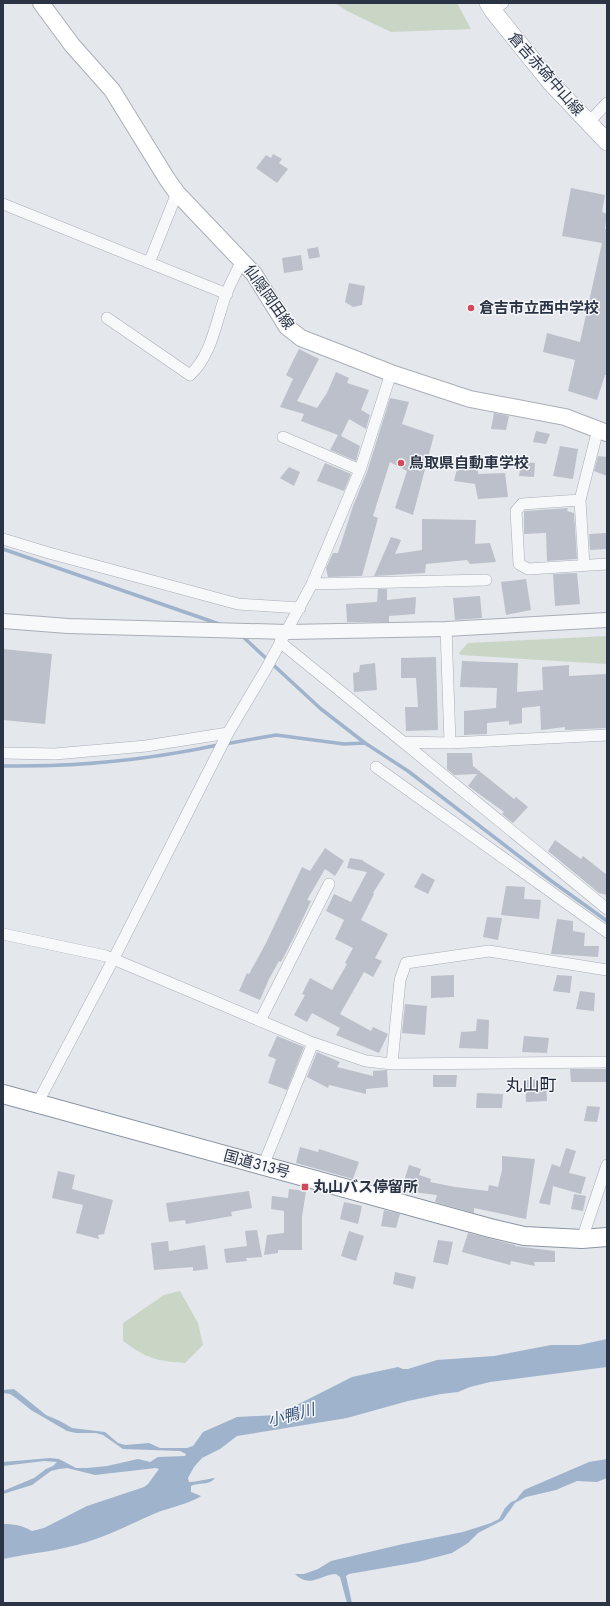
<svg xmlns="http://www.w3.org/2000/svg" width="610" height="1606" font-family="Jost,'Noto Sans JP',sans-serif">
	<rect width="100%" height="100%" fill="#e4e7ec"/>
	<path fill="#c9d6c5" d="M335 3H457L471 29 391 32 347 11Z
		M607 636V664L461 655 459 653 468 643Z
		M180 1291 198 1323 203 1345 185 1363C156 1361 146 1358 123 1341V1323L164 1295Z"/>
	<path fill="#9fb4cc" d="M607 1339V1367L490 1382 470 1387 458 1392 441 1394 408 1401 347 1418 237 1436 220 1449 202 1458 194 1467 188 1478 189 1482C196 1482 212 1478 215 1478 209 1486 199 1482 191 1486V1492L201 1496C195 1501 171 1508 161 1511 136 1521 113 1534 87 1542 60 1551 31 1553 3 1559V1524C14 1524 22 1525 32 1531L44 1528 87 1506 144 1487 148 1484 159 1469 156 1468 95 1475 67 1468 59 1469 51 1471 32 1485 3 1494V1491L34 1478 46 1469 53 1466 57 1462 44 1461 3 1466V1462L50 1458 59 1459 76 1468H87L107 1466 138 1459 150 1462 158 1457 185 1456 186 1454 180 1451 123 1449 103 1435 96 1433H76L67 1431 31 1410 16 1398 10 1394 3 1393V1390L14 1389 46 1415 60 1421 72 1428 105 1432 118 1443 125 1445 149 1443 160 1448H187L193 1446 203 1432 237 1417 277 1415 352 1377 398 1367 403 1369H408L437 1360 494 1356 551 1345H579Z
		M607 1459V1478L597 1482 577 1481 556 1490 526 1497 515 1503 503 1520 478 1533 468 1543 452 1553 418 1562 349 1574 346 1576 352 1603H347L340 1577 336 1574C322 1574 310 1589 295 1574H304L318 1569 331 1561 403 1544 463 1532 491 1523 499 1519 505 1508 511 1502 516 1500 524 1490 589 1462Z"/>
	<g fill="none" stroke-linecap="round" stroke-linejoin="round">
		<path stroke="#9fb4cc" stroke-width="3.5" d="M3 549 222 625
			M241 635 321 709 365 743 408 771 550 880 607 921
			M225 744 276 735 344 744 365 743
			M3 766C75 767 148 760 218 745"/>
	</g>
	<path fill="#bbc0ca" d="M273 154 282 159 279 163 288 169 277 183 256 168 266 155 271 158Z
		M571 188 605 195 602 212 607 214 605 229H607V375H605L597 400 568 391 575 360 543 352 547 333 580 342 602 243 562 236Z
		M318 247 320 257 309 259 307 249Z
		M301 255 303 270 284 273 282 258Z
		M349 283 365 286 362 305 353 307 345 302Z
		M299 349 319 359 297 401 317 408 327 393 336 372 349 378 347 383 369 390 361 410 370 415 366 429 349 419 341 436 360 446 356 461 330 450 338 435 301 421 304 414 280 407 293 379 286 375Z
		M390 398 409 402 402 424 434 435 413 515 395 508 407 471 390 462 373 516 378 518 362 576 328 577 326 568 333 553H338L353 506 367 472Z
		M494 413 509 416 506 430 491 429Z
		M536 431 550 434 546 444 533 442Z
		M560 446 578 449 573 479 553 476Z
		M598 456 607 457V476L594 471Z
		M460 457 478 459V474L505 473 508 497 478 499 475 484 454 481Z
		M521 462 535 463 534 477 519 476Z
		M325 463 351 474 344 491 317 481Z
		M289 467 300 472 294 486 280 478Z
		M568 508 567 511 574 513 577 559 547 561 546 533 524 534V512L525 511Z
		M422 519 476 520 475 544 490 543 496 562 470 564 467 560 426 564 425 573 374 576 391 537 401 540 395 554 422 550Z
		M607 533V549L590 550 589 534Z
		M577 573 580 604 555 606 553 574Z
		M526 579 531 610 506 615 501 582Z
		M378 589H387V600L416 597 415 614 389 616V622H347L346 604 377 602Z
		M480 596 482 618 455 620 453 598Z
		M3 649 52 654 45 724 3 720Z
		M436 657 438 730 406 731 405 707H418L416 678H401V658Z
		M462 661 518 663 517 692 543 690 542 667 569 665V676L607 674V728L565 730V727L541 730 540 706 522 708V723L509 725V721L487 723V734L464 735V711L496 708 497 688 460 687Z
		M375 663 377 690 354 692 353 673 359 672 360 665Z
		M447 753H472L473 766 514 799 516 797 528 807 513 823 502 814 504 812 468 786 477 774 454 775 447 769Z
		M555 840 581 859 583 856 607 875V895L599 893 548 851Z
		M325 848 344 861 335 876 325 869 307 900 311 901 294 937 281 962 279 961 269 979 260 1000 239 991 247 973 249 974 266 943 302 867 310 871Z
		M350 858 363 860V861L385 874 373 893 374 894 361 920 388 934 375 958 382 961 373 977 364 972 340 1014 371 1031 373 1027 388 1034 379 1053 336 1035 340 1028 312 1013 307 1022 294 1015 305 995 302 994 310 978 332 990 347 964 345 963 353 948 335 939 344 920 326 911 334 894 351 902 367 872 347 868Z
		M422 873 435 880 428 894 414 887Z
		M506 886 525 887 524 899 541 900 539 919 501 915Z
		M487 917 502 918 498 940 483 937Z
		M557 919 573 921V931L585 933 584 946H599L598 957 551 954Z
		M454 975V997L431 998V976Z
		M557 975 572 976 570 993 553 991Z
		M580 991 595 993 594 1011 576 1009Z
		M405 1004 427 1006 425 1035 402 1033Z
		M477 1019 489 1020 488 1049 459 1048 461 1032 476 1031Z
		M277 1036 304 1047 287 1090 268 1083 276 1059 268 1056Z
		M524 1036 549 1038 547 1053 522 1052Z
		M317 1052 340 1062 337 1067 373 1076V1071L387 1070 388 1087 366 1089V1094L329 1085 328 1088 307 1077Z
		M570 1069H607V1082H571Z
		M433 1075H457L456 1087H433Z
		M546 1079 547 1101 526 1102 525 1080Z
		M477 1093 503 1094 502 1108H476Z
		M587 1106 600 1107 597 1122 584 1121Z
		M300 1147 318 1152 319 1149 359 1162 353 1179 296 1163Z
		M566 1148 576 1151 569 1173 586 1177 581 1194 553 1186 550 1205 539 1203 552 1164 560 1167Z
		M502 1156 535 1159 526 1219 474 1208V1213L435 1202 437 1195 413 1192V1194L401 1191 409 1165 421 1169 419 1175 431 1179 430 1182 455 1187 488 1191 489 1185 498 1187 502 1170Z
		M58 1171 75 1175 72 1189 113 1200 104 1234 98 1235 99 1239 76 1233 83 1205 52 1198Z
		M289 1189 306 1191 302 1217V1250H278V1253L264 1255 267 1235 284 1233V1211L271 1209 272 1196 288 1198Z
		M249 1191 252 1208 231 1212 232 1216 186 1224 185 1220 169 1222 166 1203Z
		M574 1194 586 1196 583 1211 571 1209Z
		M344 1202 362 1206 358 1224 340 1219Z
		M384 1210 400 1214 396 1228 381 1226Z
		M257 1230 262 1257 246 1258 247 1261 226 1263 224 1249 247 1246 245 1231Z
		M349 1231 364 1236 356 1261 341 1256Z
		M468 1233 515 1245V1246L555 1251V1262H534L535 1266 511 1261 510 1265 462 1252Z
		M438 1240 453 1242 448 1265 433 1262Z
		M168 1241 169 1251 205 1245 208 1269 193 1271V1267L154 1270 151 1243Z
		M395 1272 416 1277 413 1289 393 1284Z"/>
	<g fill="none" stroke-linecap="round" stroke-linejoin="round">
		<defs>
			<path id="minor" d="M493 11 503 3
				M588 123 607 103
				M3 204 227 294
				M149 263 177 193
				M107 318 190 375C212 355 216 321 226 294 231 282 237 271 242 260
				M283 437 360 470
				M580 500 522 504 516 511 519 564 528 569 607 564
				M3 539 49 553 238 604 300 608
				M584 566 580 500 598 429
				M312 584 486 580
				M446 629 450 743
				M280 642 403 742 450 743 607 735
				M403 742 607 909
				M3 753 55 754 146 746 228 733
				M376 767 607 932
				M3 934 106 956 313 1043 366 1061 392 1064 400 980 406 963 489 951 607 970
				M260 1021 329 884
				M392 1064 607 1062
				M37 1104 113 960 228 733 266 669 312 584 360 470 391 373
				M263 1166 313 1043
				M582 1239 607 1165"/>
			<path id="tertiary" d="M3 621 68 626 287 632 446 629 607 620"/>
			<path id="secondary" d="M41 3 72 45 112 90 167 179 177 193 254 274 287 327 301 338 391 373 470 399 565 417 607 433"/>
			<path id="primary" d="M488 3 493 11 551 83 607 142"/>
			<path id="trunk" d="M3 1094 490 1228 524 1236 582 1239 607 1237"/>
		</defs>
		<use href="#minor" stroke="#a9aeb7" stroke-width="12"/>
		<use href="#tertiary" stroke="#a9aeb7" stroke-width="16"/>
		<use href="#secondary" stroke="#a9aeb7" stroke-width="18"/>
		<use href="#primary" stroke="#a3abb8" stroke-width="18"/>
		<use href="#trunk" stroke="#8b94a3" stroke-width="20"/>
		<use href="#minor" stroke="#f7f8fa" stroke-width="11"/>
		<use href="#tertiary" stroke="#f7f8fa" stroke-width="14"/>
		<use href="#secondary" stroke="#fff" stroke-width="16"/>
		<use href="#primary" stroke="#fff" stroke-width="17"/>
		<use href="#trunk" stroke="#fff" stroke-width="18"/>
	</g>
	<g fill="#d1495b" stroke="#f4f6f9" stroke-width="1.5">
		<circle cx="471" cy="308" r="4"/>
		<circle cx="401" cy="463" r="4"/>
		<rect x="301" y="1183" width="8" height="8" rx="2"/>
	</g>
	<g text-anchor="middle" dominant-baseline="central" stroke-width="3" stroke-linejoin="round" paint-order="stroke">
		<g font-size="15" fill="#2b3445" stroke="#f4f6f9">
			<text transform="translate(546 74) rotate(49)">倉吉赤碕中山線</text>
			<text transform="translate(269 297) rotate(55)">仙隠岡田線</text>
			<text transform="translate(257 1164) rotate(15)">国道313号</text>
		</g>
		<g font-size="15" font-weight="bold" fill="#2b3445" stroke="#f4f6f9" text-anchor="start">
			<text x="479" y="308">倉吉市立西中学校</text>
			<text x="409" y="463">鳥取県自動車学校</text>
			<text x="313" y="1187">丸山バス停留所</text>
		</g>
		<g font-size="16" font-style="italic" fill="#34527a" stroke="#f4f6f9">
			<text transform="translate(291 1415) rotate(-15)">小鴨川</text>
		</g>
		<g font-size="17" fill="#1d2536" stroke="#f4f6f9">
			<text x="531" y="1085">丸山町</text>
		</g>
	</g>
	<rect width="610" height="1606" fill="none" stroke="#2b3445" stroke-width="8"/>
</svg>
